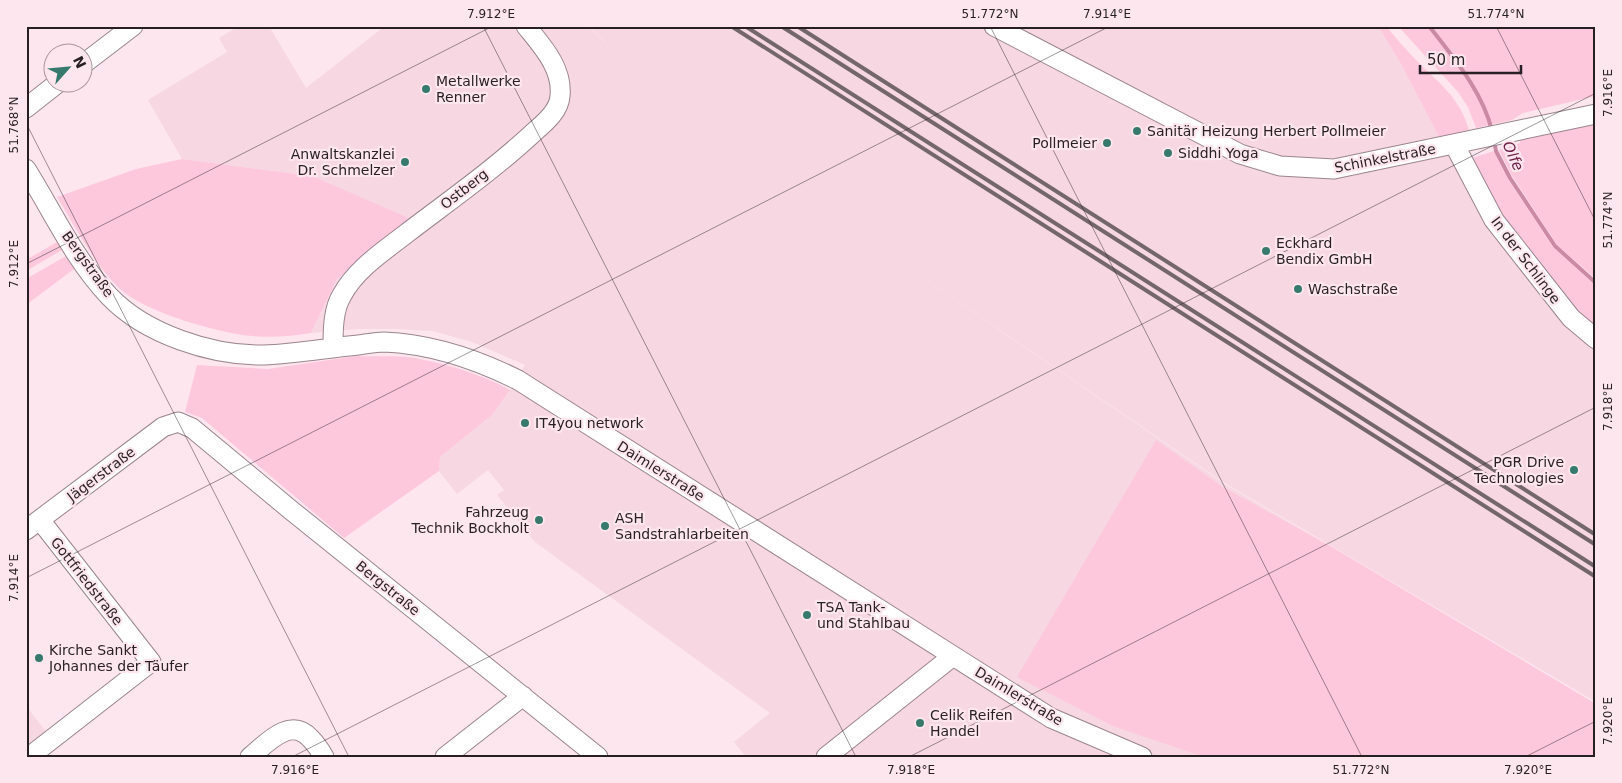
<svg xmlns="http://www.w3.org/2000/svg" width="1622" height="783" font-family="'DejaVu Sans',sans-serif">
	<rect width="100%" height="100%" fill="#fde6ee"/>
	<path fill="#f6d7e2" d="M239 26H269L306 88 385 26H588L617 55 589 26H1378L1401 64 1439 137 1453 134 1501 216 1596 330V702L1223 482 811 201 1223 483 1596 704V757H746L734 742 770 713 535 542 497 495 504 490 488 470 457 494 439 471 440 457 492 415 510 390 525 365 472 342 433 331 394 329H358L311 333 337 279 379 243 312 176 182 159 148 100 227 52 219 38Z
		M26 706 48 734 26 751Z"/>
	<path fill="#fec8dc" d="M1378 26H1386C1396 38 1406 50 1417 61 1440 84 1460 98 1469 130L1439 137 1401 64Z
		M1398 26H1596V96L1523 113 1512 120 1476 128 1468 107 1458 92Z
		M1596 121V279L1557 245 1512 176 1499 150 1520 143V137Z
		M1494 151 1508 179 1553 247 1596 286V330L1576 314 1501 216 1471 162 1472 158Z
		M182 159 312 176 411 219 337 279 311 333C289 337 264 338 242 335 207 329 145 312 119 288 94 264 75 226 57 197L136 169Z
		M57 242 62 250 26 271V260Z
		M66 256 74 269 26 305V279Z
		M356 356C375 357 396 355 415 358 447 364 481 374 510 390L492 415 440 457 439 471 344 538 202 418 185 412 197 365 268 369Z
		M1156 440 1223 487 1332 547 1596 704V757H1204L1113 726 1017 677Z"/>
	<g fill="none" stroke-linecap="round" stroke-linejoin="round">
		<path stroke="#cb8aa3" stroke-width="4" d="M1429 26C1453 57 1483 92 1492 131
			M1494 140 1496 151 1510 178 1555 246 1596 283"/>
		<defs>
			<path id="minor" d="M994 26 1240 154 1280 166 1334 169 1596 114
				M82 65 133 26
				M26 108 59 82
				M1454 144 1494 220 1571 318 1596 339
				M26 169C53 212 74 259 109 296 145 334 212 356 264 355 295 354 327 348 358 345 366 344 376 342 384 342 432 344 476 359 518 380L1051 718 1142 757
				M333 347C333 331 333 309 342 295 356 269 384 251 407 233 449 201 493 170 532 134 543 124 559 112 560 96 563 68 542 46 526 26
				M26 530 163 427 178 422 192 428 292 511 598 757
				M29 757 151 662 40 520
				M250 757C266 744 290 716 310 738 315 743 320 750 324 757
				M445 757 523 696
				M826 757 953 656"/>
		</defs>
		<use href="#minor" stroke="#9a858d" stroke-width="21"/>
		<use href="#minor" stroke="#fff" stroke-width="19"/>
		<path stroke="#74676c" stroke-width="4" d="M731 26 1596 577
			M745 26 1596 567
			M781 26 1596 545
			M797 26 1596 535"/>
	</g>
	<path fill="none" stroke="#271f22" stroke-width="1" stroke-opacity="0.45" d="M483 26 856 757M990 26 1362 757M1496 26 1596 222M26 123 349 757M26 264 493 26M26 578 1110 26M292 757 1596 93M909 757 1596 407M1525 757 1596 721"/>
	<g fill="#377a6d" stroke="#fde6ee" stroke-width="2">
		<circle cx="426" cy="89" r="5"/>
		<circle cx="1137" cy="131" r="5"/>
		<circle cx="1107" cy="143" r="5"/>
		<circle cx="1168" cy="153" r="5"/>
		<circle cx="405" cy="162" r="5"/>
		<circle cx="1266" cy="251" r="5"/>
		<circle cx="1298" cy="289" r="5"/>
		<circle cx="525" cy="423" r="5"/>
		<circle cx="1574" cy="470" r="5"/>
		<circle cx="539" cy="520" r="5"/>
		<circle cx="605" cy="526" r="5"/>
		<circle cx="807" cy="615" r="5"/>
		<circle cx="39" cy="658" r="5"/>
		<circle cx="920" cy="723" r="5"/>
	</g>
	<g text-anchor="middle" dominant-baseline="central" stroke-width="4.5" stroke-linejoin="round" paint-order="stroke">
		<g font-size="14" fill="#271f22" stroke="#fde6ee" text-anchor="start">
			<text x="436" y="81">Metallwerke<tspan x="436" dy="16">Renner</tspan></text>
			<text x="1147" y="131">Sanitär Heizung Herbert Pollmeier</text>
			<text x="1097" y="143" text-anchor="end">Pollmeier</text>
			<text x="1178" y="153">Siddhi Yoga</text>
			<text x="395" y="154" text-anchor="end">Anwaltskanzlei<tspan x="395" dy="16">Dr. Schmelzer</tspan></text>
			<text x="1276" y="243">Eckhard<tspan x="1276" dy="16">Bendix GmbH</tspan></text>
			<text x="1308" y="289">Waschstraße</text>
			<text x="535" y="423">IT4you network</text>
			<text x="1564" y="462" text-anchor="end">PGR Drive<tspan x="1564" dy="16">Technologies</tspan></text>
			<text x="529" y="512" text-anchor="end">Fahrzeug<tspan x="529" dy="16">Technik Bockholt</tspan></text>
			<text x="615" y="518">ASH<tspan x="615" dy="16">Sandstrahlarbeiten</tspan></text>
			<text x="817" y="607">TSA Tank-<tspan x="817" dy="16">und Stahlbau</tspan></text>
			<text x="49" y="650">Kirche Sankt<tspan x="49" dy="16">Johannes der Täufer</tspan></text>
			<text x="930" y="715">Celik Reifen<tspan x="930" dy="16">Handel</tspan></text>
		</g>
		<g font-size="14" fill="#271f22" stroke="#fde6ee">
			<text transform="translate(1385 158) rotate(-11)">Schinkelstraße</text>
			<text transform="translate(464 189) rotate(-38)">Ostberg</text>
			<text transform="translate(1526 260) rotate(53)">In der Schlinge</text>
			<text transform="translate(88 264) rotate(54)">Bergstraße</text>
			<text transform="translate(661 471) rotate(32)">Daimlerstraße</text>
			<text transform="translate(101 474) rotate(-37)">Jägerstraße</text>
			<text transform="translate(87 581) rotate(52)">Gottfriedstraße</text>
			<text transform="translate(388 588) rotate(39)">Bergstraße</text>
			<text transform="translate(1019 696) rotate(31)">Daimlerstraße</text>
		</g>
		<g font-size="15" font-style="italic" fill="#6e2046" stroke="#fde6ee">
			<text transform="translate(1513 156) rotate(66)">Olfe</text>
		</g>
	</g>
	<rect width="1622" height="783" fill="none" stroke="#fde6ee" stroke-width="55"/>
	<g transform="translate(68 68) rotate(63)"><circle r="24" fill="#fde6ee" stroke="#a7969c"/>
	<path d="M0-4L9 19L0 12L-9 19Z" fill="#377a6d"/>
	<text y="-8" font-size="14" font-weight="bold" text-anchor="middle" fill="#271f22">N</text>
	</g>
	<path d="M1420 65v8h101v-8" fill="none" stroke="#271f22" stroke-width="2.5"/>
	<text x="1427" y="65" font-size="15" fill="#271f22" stroke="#fde6ee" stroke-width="4" paint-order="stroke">50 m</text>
	<rect x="28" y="28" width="1566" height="728" fill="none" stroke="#271f22" stroke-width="2"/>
	<g font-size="12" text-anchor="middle" fill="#271f22">
		<text x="491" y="18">7.912°E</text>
		<text x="990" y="18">51.772°N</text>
		<text x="1107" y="18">7.914°E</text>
		<text x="1496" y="18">51.774°N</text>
		<text transform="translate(1608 93) rotate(-90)" y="4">7.916°E</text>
		<text transform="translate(14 125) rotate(-90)" y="4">51.768°N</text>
		<text transform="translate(1608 220) rotate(-90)" y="4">51.774°N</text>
		<text transform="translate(14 264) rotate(-90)" y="4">7.912°E</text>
		<text transform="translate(1608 407) rotate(-90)" y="4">7.918°E</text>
		<text transform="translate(14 578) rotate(-90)" y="4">7.914°E</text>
		<text transform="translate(1608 721) rotate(-90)" y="4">7.920°E</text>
		<text x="295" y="774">7.916°E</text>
		<text x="911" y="774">7.918°E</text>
		<text x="1361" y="774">51.772°N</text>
		<text x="1528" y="774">7.920°E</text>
	</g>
</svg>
